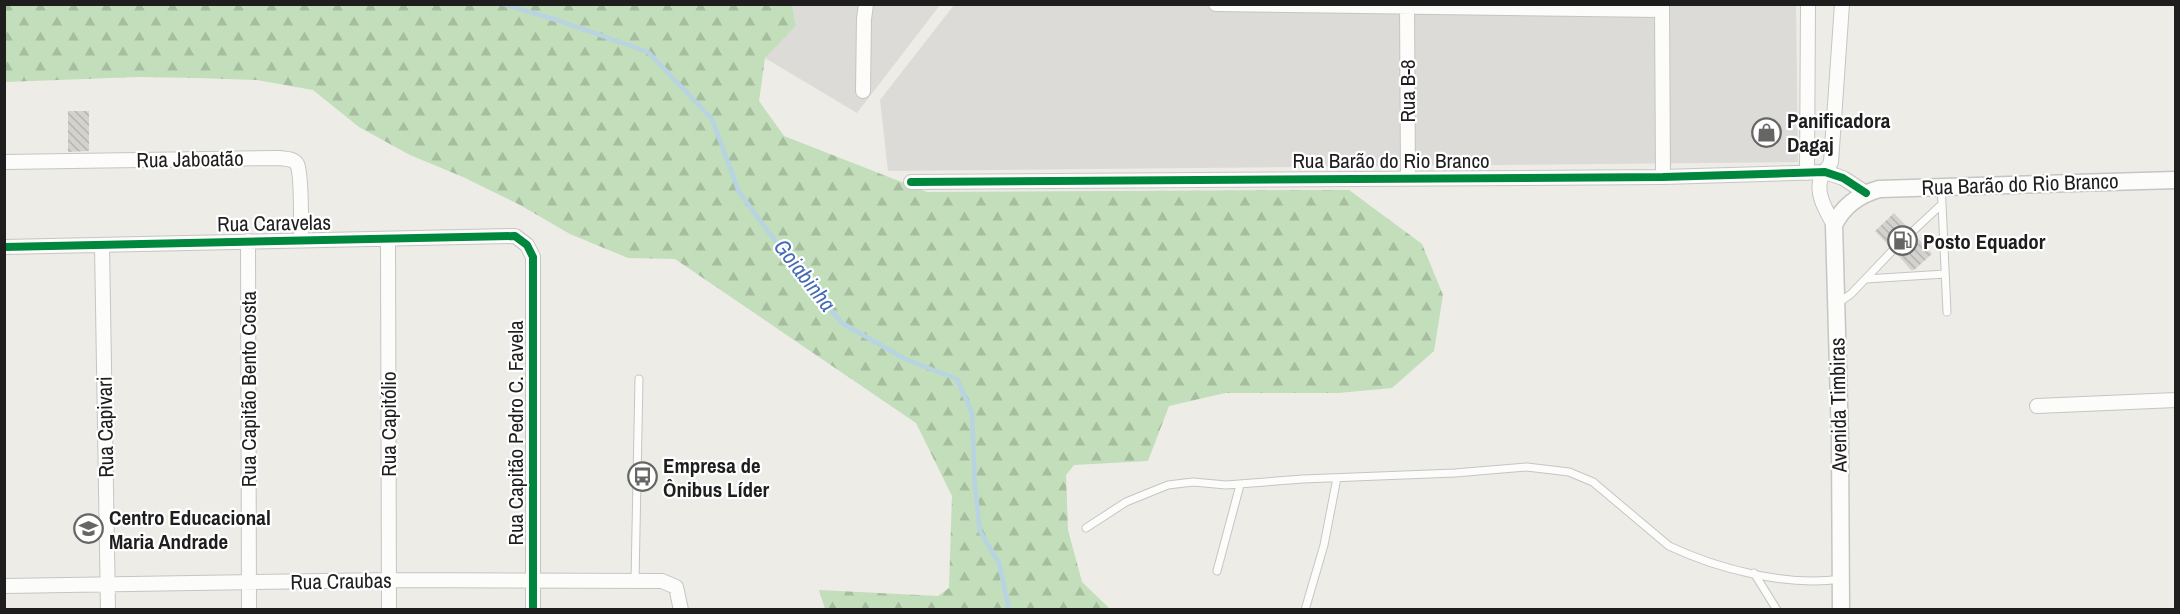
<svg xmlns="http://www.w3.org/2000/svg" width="2180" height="614" font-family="'Archivo Narrow',sans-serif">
	<defs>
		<pattern id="forest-firs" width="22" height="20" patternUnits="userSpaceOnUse" patternTransform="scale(1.5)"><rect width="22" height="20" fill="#c2deba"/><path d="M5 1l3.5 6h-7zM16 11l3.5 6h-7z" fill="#a6be9f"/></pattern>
		<pattern id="building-back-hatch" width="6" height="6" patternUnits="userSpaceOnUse" patternTransform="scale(1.5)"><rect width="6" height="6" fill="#d3d2ce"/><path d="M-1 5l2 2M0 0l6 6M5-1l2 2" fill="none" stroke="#b5b4b0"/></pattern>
	</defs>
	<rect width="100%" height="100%" fill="#edece7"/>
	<path fill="#dcdbd8" d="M792 5H940L857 113 765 58 796 26Z
		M954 5H1796L1798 162 888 171 880 100Z"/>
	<path fill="url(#forest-firs)" d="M5 5H792L796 26 765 58 759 101 784 136 927 192 1349 190 1422 244 1443 295 1434 351 1392 388 1338 393H1225L1169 406 1148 461 1074 465 1066 475 1068 530 1082 582 1110 609H825L819 590 938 596 949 588 952 496 916 423 675 259 628 258 570 234 520 205 463 177 410 155 359 127 313 90 257 80 197 78 138 77 5 82Z"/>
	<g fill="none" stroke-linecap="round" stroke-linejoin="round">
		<path stroke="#b8d3e2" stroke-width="4.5" d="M503 4 560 21 648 52 712 119 739 192 794 266 842 323 905 359 957 379 972 413 975 487 980 531 999 563 1009 610"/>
	</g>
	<path fill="url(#building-back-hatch)" d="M68 111H89V151L68 152Z
		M1894 213 1908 228V235L1911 237 1916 236 1932 254 1914 270H1911L1897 254 1899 251 1897 246 1894 244 1889 246 1875 231Z"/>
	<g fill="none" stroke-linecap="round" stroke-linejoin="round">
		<defs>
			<path id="service" d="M1942 204 1947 312
				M1912 232 1942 204 1941 188
				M1866 279 1945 274
				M1838 303 1851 294 1893 250
				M1086 528 1126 502 1168 485 1193 482 1226 485 1303 479 1455 473 1527 467 1569 472 1593 482 1669 546C1718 569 1787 587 1841 579
				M1217 571 1240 485
				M1754 573 1777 610
				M635 581 639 379
				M1305 610 1324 545 1337 478"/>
			<path id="minor" d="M1216 4 1662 10
				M1407 4 1408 178
				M1662 4 1663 177
				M863 91 864 19 866 4
				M4 162 279 158C285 159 293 158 297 164 302 173 301 226 301 240
				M1807 173 1808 4
				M911 182 1663 177 1825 172 1843 178 1866 193
				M1834 225C1827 212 1815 194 1821 178 1823 172 1829 168 1831 162L1842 4
				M388 239 389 610
				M248 241 249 610
				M102 245 108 610
				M4 247 515 236 527 245 533 257V610
				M2037 406 2176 400
				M4 586 388 580 662 581 676 587 681 610"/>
			<path id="tertiary" d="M1841 610 1840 440 1834 225C1843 206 1858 195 1879 189L2176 180"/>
		</defs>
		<use href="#service" stroke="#c5c5c3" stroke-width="9"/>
		<use href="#minor" stroke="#c5c5c3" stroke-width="16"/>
		<use href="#tertiary" stroke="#c5c5c3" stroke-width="19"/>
		<use href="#service" stroke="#fcfcfb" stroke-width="7"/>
		<use href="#minor" stroke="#fcfcfb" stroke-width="14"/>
		<use href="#tertiary" stroke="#fcfcfb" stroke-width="16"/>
		<defs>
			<path id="cycleway" d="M911 182 1663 177 1825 172 1843 178 1866 193
				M4 247 515 236 527 245 533 257V610"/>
		</defs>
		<use href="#cycleway" stroke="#fff" stroke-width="11"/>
		<use href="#cycleway" stroke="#00873e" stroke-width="8"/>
	</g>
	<defs>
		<symbol id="shop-ring" viewBox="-11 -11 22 22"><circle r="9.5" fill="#fff" stroke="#666664" stroke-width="1.5"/><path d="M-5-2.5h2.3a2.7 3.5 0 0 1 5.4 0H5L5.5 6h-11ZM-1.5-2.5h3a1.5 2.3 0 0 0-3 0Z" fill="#666664"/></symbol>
		<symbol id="fuel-ring" viewBox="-11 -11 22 22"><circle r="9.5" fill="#fff" stroke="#666664" stroke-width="1.5"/><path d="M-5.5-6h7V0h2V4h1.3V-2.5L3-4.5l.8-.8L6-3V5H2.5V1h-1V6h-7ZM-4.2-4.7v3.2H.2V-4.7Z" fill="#666664"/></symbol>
		<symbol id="bus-ring" viewBox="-11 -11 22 22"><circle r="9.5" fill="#fff" stroke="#666664" stroke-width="1.5"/><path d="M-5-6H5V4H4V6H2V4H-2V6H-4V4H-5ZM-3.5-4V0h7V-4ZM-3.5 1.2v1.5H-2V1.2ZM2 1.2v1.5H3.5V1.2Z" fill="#666664"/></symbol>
		<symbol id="school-ring" viewBox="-11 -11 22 22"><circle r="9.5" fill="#fff" stroke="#666664" stroke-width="1.5"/><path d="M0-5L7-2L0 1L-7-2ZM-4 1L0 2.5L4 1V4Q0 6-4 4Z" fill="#666664"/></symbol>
	</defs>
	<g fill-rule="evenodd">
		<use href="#shop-ring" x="1750" y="116" width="33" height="33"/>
		<use href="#fuel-ring" x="1886" y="224" width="33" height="33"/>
		<use href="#bus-ring" x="626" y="460" width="33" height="33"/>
		<use href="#school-ring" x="72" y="512" width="33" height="33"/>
	</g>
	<g text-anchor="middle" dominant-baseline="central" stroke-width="4.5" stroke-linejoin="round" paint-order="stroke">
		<g font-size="21" fill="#1e1e1e" stroke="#fff">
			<text transform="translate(1407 91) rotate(-90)">Rua B-8</text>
			<text transform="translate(190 159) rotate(-1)">Rua Jaboatão</text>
			<text x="1391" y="160">Rua Barão do Rio Branco</text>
			<text transform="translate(2020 184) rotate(-2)">Rua Barão do Rio Branco</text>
			<text transform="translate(274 223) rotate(-1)">Rua Caravelas</text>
			<text transform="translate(248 389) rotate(-90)">Rua Capitão Bento Costa</text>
			<text transform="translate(1838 405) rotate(-91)">Avenida Timbiras</text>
			<text transform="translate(388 424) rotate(-90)">Rua Capitólio</text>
			<text transform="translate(105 427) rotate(-91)">Rua Capivari</text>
			<text transform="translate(515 433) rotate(-90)">Rua Capitão Pedro C. Favela</text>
			<text transform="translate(341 581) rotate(-1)">Rua Craubas</text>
		</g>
		<g font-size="21" font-weight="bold" fill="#1e1e1e" stroke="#fff" text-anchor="start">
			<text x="1787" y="120">Panificadora<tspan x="1787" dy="24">Dagaj</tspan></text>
			<text x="1923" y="241">Posto Equador</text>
			<text x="663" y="465">Empresa de<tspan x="663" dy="24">Ônibus Líder</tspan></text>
			<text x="109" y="517">Centro Educacional<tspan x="109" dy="24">Maria Andrade</tspan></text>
		</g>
		<g font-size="22" font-style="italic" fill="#456bb4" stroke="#fff">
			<text transform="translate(805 275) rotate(52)">Goiabinha</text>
		</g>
	</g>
	<rect width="2180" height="614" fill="none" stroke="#1e1e1e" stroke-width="12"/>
</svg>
